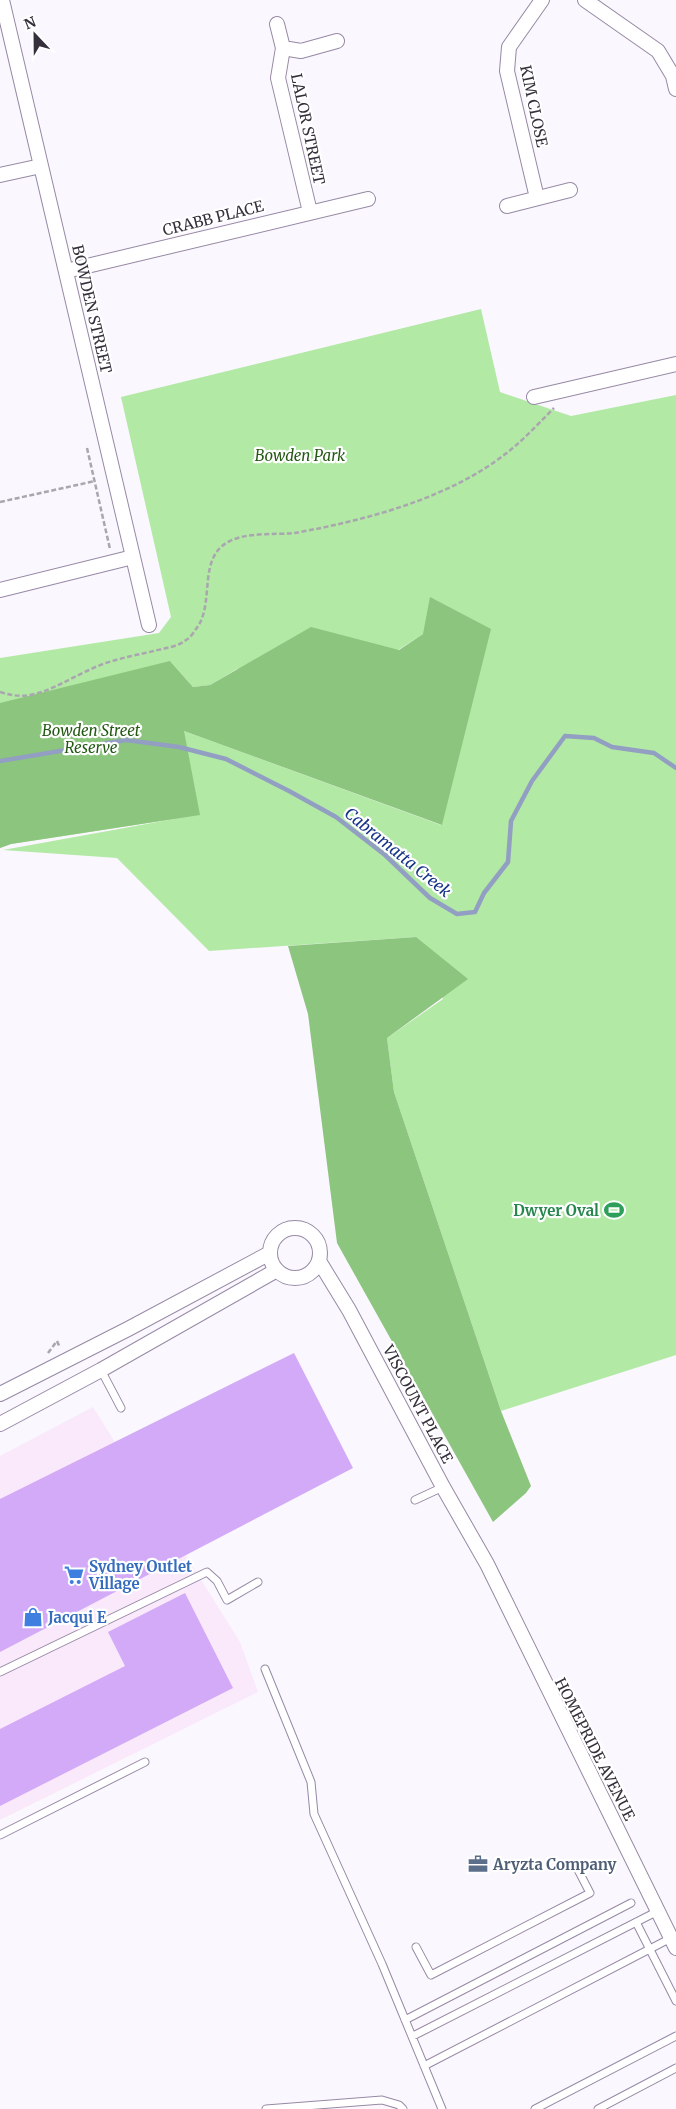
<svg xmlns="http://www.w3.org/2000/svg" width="676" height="2109" font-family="Merriweather,serif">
	<rect width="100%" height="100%" fill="#faf7fe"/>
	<path fill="#f9e9fb" d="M93 1407 240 1642 258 1692 0 1820V1456Z"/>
	<path fill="#b2e9a5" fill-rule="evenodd" d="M481 309 500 392 571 416 676 395V1355L501 1411 394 1092 387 1038 443 999 416 937 209 951 117 858 3 850 174 819 11 844 0 848V658L159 633 171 617 121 397ZM423 634 441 825 184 731 171 662 193 687 210 685 237 669 398 650Z"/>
	<path fill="#8cc57e" d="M430 597 491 629 442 825 184 731 200 815 11 844 0 848V703L170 661 193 687 210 685 311 627 399 650 423 634Z
		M416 937 468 979 387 1038 394 1092 501 1411 531 1486 526 1493 493 1522 337 1243 308 1014 288 946Z"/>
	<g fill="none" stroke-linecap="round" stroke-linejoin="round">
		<path stroke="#929fc2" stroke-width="4.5" d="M0 761 126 740 179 747 226 759 289 791 336 817 385 855 430 898 457 914 475 912 484 893 508 862 511 821 532 781 565 736 594 738 612 747 654 753 676 768"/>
	</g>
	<path fill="#d2aaf7" d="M294 1353 353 1468 0 1652V1499Z
		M185 1593 233 1688 0 1806V1729L125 1666 108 1632Z"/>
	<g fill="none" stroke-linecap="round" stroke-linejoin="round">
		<defs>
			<path id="service" d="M101 1370 121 1408
				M415 1500 443 1487
				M265 1669 311 1782 314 1814 382 1964 442 2109
				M0 1672 207 1572 217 1581 227 1600 258 1582
				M0 1835 145 1762
				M636 1922 676 2001
				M416 1947 431 1975 590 1893 575 1864
				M405 2020 631 1903
				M413 2036 658 1911
				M424 2066 671 1938
				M266 2109 382 2100 399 2105 403 2109
				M535 2109 676 2036
				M598 2109 676 2068"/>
			<path id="minor" d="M2 0 149 625
				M585 0 658 51 673 76 676 89
				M277 24 283 48 278 78 310 212
				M283 48 301 51 337 41
				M0 175 41 166
				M537 198 507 71 509 47 542 0
				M507 206 570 190
				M66 271 368 199
				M534 397 676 364
				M0 590 133 557
				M270 1253a25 25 0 1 1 50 0a25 25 0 1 1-50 0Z
				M319 1261 349 1310 443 1487 487 1564 676 1948
				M0 1394 128 1329 270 1253
				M0 1424 101 1370 277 1270"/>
		</defs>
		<use href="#service" stroke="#9789a5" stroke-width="9"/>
		<use href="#minor" stroke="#9789a5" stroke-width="16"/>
		<path stroke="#aaa6af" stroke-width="2.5" stroke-dasharray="5 2.5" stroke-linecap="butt" d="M87 448 110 549
			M0 502 95 481
			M0 692C10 695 19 697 30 695 51 691 69 679 89 670 109 660 132 656 154 651 164 648 178 647 186 640 190 638 194 632 196 629 216 604 196 557 230 541 248 532 274 535 294 533 301 532 309 530 316 529 384 515 460 493 514 447 528 435 541 421 554 408
			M48 1353 57 1341 60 1348"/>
		<use href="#service" stroke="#fff" stroke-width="7"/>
		<use href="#minor" stroke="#fff" stroke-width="14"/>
	</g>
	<defs>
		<symbol id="stadium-bare" viewBox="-9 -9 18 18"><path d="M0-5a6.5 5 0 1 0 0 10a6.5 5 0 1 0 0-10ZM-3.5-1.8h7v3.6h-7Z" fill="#2e9e5b" stroke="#fff" stroke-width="2.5" paint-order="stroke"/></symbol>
		<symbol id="supermarket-bare" viewBox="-9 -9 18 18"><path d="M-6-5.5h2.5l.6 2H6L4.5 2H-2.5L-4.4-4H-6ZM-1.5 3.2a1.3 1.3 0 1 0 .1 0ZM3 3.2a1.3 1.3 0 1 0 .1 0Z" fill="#3f7fe0" stroke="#fff" stroke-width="2.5" paint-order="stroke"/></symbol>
		<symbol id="shop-bare" viewBox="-9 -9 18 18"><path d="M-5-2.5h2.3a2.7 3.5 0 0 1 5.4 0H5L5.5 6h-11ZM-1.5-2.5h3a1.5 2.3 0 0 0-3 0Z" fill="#3f7fe0" stroke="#fff" stroke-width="2.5" paint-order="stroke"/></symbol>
		<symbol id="office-bare" viewBox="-9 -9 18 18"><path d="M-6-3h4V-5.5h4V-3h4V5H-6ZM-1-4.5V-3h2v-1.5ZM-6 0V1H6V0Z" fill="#5c6f8a" stroke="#fff" stroke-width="2.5" paint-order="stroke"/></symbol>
	</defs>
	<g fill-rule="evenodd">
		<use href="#stadium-bare" x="600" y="1196" width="28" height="28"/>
		<use href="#supermarket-bare" x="60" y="1561" width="28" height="28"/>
		<use href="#shop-bare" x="19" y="1603" width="28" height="28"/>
		<use href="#office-bare" x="464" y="1850" width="28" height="28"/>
	</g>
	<g text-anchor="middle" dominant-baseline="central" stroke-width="4.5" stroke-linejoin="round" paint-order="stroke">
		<g font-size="15" fill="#36303c" stroke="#fff">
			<text transform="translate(534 106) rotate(78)">KIM CLOSE</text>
			<text transform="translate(308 129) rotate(78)">LALOR STREET</text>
			<text transform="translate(213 218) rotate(-14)">CRABB PLACE</text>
			<text transform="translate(92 309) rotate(77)">BOWDEN STREET</text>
			<text transform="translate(418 1404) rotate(62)">VISCOUNT PLACE</text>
			<text transform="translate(595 1749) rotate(63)">HOMEPRIDE AVENUE</text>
		</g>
		<g font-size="15" font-style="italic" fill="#235913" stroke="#fff">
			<text x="300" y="455">Bowden Park</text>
			<text x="91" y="730">Bowden Street<tspan x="91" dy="17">Reserve</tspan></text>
		</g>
		<g font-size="15" font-weight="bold" fill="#27864d" stroke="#fff" text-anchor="end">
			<text x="599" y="1210">Dwyer Oval</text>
		</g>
		<g font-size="15" font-weight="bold" fill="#366cbe" stroke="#fff" text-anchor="start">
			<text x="89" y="1566">Sydney Outlet<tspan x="89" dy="17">Village</tspan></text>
			<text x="48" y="1617">Jacqui E</text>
		</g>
		<g font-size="15" font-weight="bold" fill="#4e5e75" stroke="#fff" text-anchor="start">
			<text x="493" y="1864">Aryzta Company</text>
		</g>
		<g font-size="16" font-style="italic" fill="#153387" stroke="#fff">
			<text transform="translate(398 852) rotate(39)">Cabramatta Creek</text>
		</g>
	</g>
	<g transform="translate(35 35) rotate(338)" stroke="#ffffff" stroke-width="4" paint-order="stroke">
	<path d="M0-4L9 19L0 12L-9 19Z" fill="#36303c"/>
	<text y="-8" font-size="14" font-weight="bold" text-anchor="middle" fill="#36303c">N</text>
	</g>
</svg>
